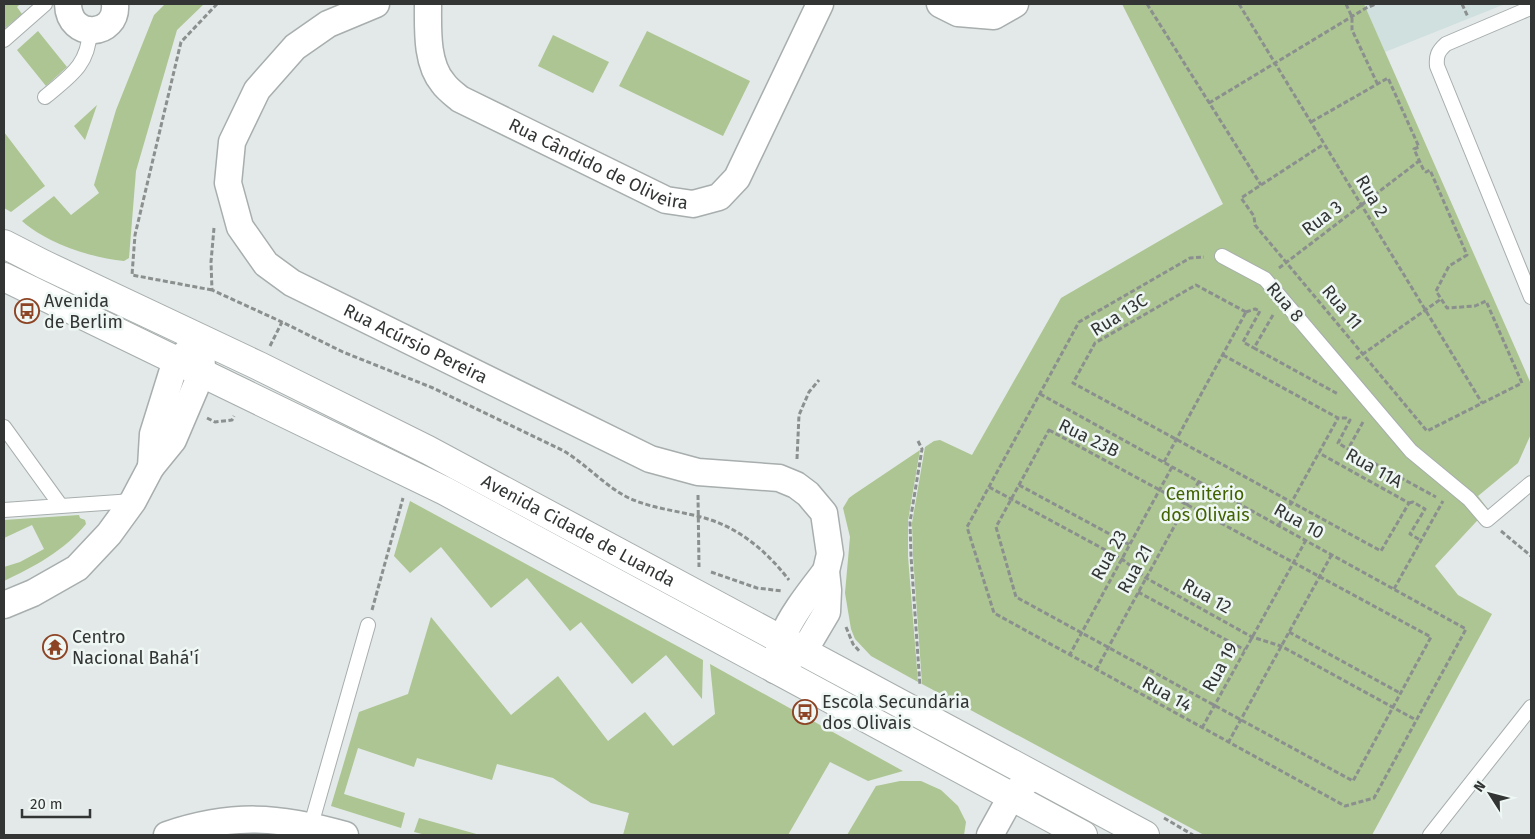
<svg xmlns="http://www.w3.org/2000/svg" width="1535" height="839" font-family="'Fira Sans',sans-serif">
	<rect width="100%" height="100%" fill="#e2e9e8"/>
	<path fill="#cfe0de" d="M1364 4H1505L1385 52Z"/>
	<path fill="#acc592" d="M4 4H20L17 7 22 14 4 29Z
		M165 4H204L177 30 136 171 129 258 124 261C92 258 46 243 22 221L54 196 71 215 99 193 94 185 116 110 154 15Z
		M1122 4H1364L1531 384V434L1518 463 1478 496 1488 509 1435 566 1458 595 1492 614 1372 835H1204L922 684 913 556 912 523 925 447 934 441 940 440 972 455 1061 298 1223 204Z
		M38 31 67 67 46 86 17 50Z
		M647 31 750 81 723 136 619 86Z
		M553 35 609 62 593 93 538 66Z
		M97 105 85 140 74 126Z
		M4 132 45 186 11 212 4 208Z
		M920 450 908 521V556L918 682 871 656 855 639 851 629 845 593 850 537 843 508 849 498 853 495Z
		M410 501 703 660 702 699 666 655 632 684 581 622 570 631 527 578 491 608 441 547 410 573 394 556Z
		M79 515 80 518 85 520 86 524C65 550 34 567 4 581V567L20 562 44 549 32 525 4 538V520Z
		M431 617 511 715 558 676 608 741 645 712 673 746 715 714 710 664 903 771 868 781 830 762 788 835H623L629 813 591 803 553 778 497 764 492 780 417 758 414 767 358 748 344 794 405 813 401 828 331 806 359 712 408 694Z
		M900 781H921L941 790 958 806 966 822 964 835H847L876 786Z
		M419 818 480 835H426L414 832Z"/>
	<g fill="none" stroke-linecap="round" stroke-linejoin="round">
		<defs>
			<path id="lane" d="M1528 9 1446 44C1438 51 1436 56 1437 66L1531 297
				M4 40 45 4
				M45 97C70 76 88 66 90 31
				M1222 256 1265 279 1411 451 1469 499 1487 520 1531 483
				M4 427 61 506
				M4 510 133 501
				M311 825 368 625
				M1430 835 1531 707"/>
			<g id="street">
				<path d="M68 4C69 41 118 37 115 4"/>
				<path id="s1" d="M376 4 328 24 295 47 257 90 232 142 228 183 240 227 266 264 292 283 650 459 698 472 779 478 796 485 808 494 824 513 830 554 826 571 828 590 827 612 811 639 800 651 775 670"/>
				<path id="s2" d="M428 4C428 29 426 63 443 83 447 89 454 94 460 99L666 200 693 204 719 197 737 178 820 4"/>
				<path d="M940 4 958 13 994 16 1015 4"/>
				<path d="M151 467 153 434 172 373 178 361 193 346"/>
				<path d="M4 605 33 593 77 568 109 534 133 501 151 467 173 440 202 372 201 339"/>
				<path d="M777 662C778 654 779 645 782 638 792 614 810 592 826 571"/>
				<path d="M167 835C232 813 279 816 345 835"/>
				<path d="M990 835 1011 797 1033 775"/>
			</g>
			<g id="secondary">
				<path id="s3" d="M4 244 43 264 259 366 428 450 1145 835"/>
				<path d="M4 277 445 491 1083 835"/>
			</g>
		</defs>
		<use href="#lane" stroke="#a7aead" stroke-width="16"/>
		<use href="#street" stroke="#a7aead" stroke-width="29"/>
		<use href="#secondary" stroke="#a7aead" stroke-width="30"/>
		<path stroke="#8b908f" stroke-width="3" stroke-dasharray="5 2.5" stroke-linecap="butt" d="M1147 4 1261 185
			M1239 4 1482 403
			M1346 4 1352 17V30L1377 83
			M1462 4 1468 17
			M1209 103 1366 8 1376 4
			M1311 122 1388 78 1419 147 1414 149 1424 171 1426 172 1430 170 1467 255 1449 266 1436 291 1447 308 1475 306 1486 301 1522 383 1427 431 1255 225 1254 216 1241 198 1324 144
			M214 228 211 262 212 290 282 322
			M1279 268 1419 161
			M212 290 132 275 135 235 181 42 217 4
			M1246 312 1196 285 1095 343 1073 383 1381 551 1409 503 1319 453
			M1246 312 1255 309 1260 311 1243 342 1254 348
			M1273 315 1254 348 1338 394
			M270 346 282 322 343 352 433 388 564 451C587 465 606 487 629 498 655 510 684 511 711 520 743 531 768 553 789 580
			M1223 355 1338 418H1346L1350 420 1338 443 1348 449
			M1356 359 1441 299
			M1040 394 1466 629 1374 798 1345 806 994 613 967 527 1079 322 1190 258 1204 257
			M207 418 215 422 232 420 234 416
			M1363 422 1348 449 1436 497
			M1049 430 1431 637 1353 781 1016 597 996 527Z
			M918 441 922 449 910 522 911 556 920 686
			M797 459 799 415 809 392 819 380
			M1164 462 1246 312
			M1019 485 1130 545
			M989 487 1122 559 1146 578 1252 637 1281 646 1416 720
			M698 495 699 567
			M1409 503 1413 502 1425 509 1410 534 1422 541
			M1279 525 1338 418
			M1501 531 1531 556
			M711 572 757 588 782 591
			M1394 589 1443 501
			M1138 592 1245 650
			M372 610 403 498
			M846 627 853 644 860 652
			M1289 632 1400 693
			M1069 656 1172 467
			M1096 670 1199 481
			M1202 728 1306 540
			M1228 743 1332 554
			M1164 818 1193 835"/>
		<use href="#lane" stroke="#fff" stroke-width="14"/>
		<use href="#street" stroke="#fff" stroke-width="26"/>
		<use href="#secondary" stroke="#fff" stroke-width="28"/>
	</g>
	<defs>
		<symbol id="bus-ring" viewBox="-11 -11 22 22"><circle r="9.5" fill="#eff7f5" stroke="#8d4425" stroke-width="1.5"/><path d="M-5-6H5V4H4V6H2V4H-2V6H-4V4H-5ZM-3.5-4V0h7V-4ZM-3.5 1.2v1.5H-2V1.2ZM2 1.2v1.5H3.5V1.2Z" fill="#8d4425"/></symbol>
		<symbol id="temple-ring" viewBox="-11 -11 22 22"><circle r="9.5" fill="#eff7f5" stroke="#8d4425" stroke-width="1.5"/><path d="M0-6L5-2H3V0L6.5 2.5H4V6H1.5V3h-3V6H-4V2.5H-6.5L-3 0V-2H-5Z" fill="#8d4425"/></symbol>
	</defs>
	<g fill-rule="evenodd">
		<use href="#bus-ring" x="13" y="297" width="28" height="28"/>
		<use href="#temple-ring" x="41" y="633" width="28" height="28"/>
		<use href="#bus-ring" x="791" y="698" width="28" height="28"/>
	</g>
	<g text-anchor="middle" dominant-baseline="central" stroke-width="5" stroke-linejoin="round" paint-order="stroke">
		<g font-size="18" fill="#323534" stroke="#eff7f5">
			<text stroke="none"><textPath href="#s2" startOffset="259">Rua Cândido de Oliveira</textPath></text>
			<text transform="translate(1372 196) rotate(59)">Rua 2</text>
			<text transform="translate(1322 218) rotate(-37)">Rua 3</text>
			<text transform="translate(1285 302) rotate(49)">Rua 8</text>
			<text transform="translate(1342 307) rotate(50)">Rua 11</text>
			<text transform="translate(1119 315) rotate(-32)">Rua 13C</text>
			<text stroke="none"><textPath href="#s1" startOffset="509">Rua Acúrsio Pereira</textPath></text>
			<text transform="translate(1089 438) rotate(26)">Rua 23B</text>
			<text transform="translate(1374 468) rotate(29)">Rua 11A</text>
			<text transform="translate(1299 521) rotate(29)">Rua 10</text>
			<text stroke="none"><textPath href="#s3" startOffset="642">Avenida Cidade de Luanda</textPath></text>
			<text transform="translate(1109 555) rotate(-61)">Rua 23</text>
			<text transform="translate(1135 569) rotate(-61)">Rua 21</text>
			<text transform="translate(1207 596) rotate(29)">Rua 12</text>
			<text transform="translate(1220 667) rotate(-61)">Rua 19</text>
			<text transform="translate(1167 694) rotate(29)">Rua 14</text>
		</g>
		<g font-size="18" fill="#323534" stroke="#eff7f5" text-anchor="start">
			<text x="44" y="301">Avenida<tspan x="44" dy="21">de Berlim</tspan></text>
			<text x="72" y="637">Centro<tspan x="72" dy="21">Nacional Bahá'í</tspan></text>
			<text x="822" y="702">Escola Secundária<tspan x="822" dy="21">dos Olivais</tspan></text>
		</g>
		<g font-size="18" fill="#416200" stroke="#eff7f5">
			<text x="1205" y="494">Cemitério<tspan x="1205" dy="21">dos Olivais</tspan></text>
		</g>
	</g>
	<rect width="1535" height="839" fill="none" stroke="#323534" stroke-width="10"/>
	<g transform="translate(1490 794) rotate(306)" stroke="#eff7f5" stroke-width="4" paint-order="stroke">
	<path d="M0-4L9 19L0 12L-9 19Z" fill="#323534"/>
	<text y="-8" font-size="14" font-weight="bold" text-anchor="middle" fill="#323534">N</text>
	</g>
	<path d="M22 809v8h68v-8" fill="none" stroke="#323534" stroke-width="2.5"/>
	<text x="30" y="809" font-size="15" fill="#323534" stroke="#eff7f5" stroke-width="4" paint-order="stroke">20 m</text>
</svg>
